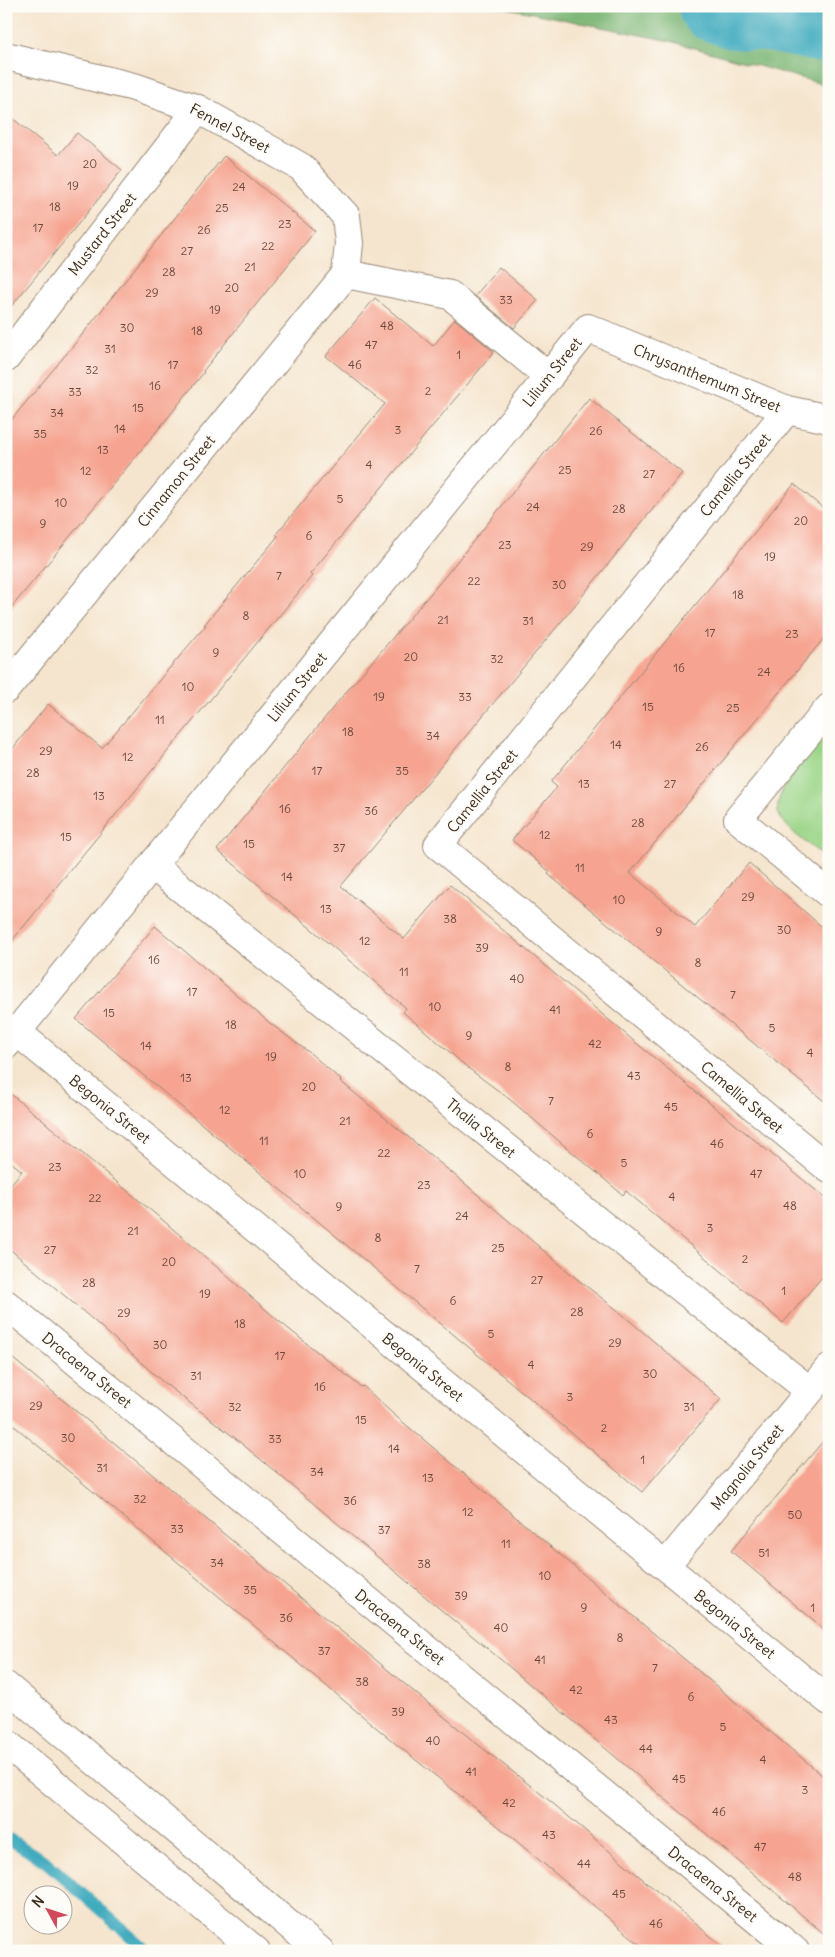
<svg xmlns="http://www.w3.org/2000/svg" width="835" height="1957" font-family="Delius,sans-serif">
	<rect width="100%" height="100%" fill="#fdfcf7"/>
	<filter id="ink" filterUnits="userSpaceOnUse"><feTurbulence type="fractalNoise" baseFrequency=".02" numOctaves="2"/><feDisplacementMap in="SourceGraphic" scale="10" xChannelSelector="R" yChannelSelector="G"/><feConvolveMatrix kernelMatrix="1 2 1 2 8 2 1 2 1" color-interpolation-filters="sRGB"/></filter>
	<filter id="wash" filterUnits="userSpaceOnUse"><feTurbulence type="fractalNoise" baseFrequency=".0096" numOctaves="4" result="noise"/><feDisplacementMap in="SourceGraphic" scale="20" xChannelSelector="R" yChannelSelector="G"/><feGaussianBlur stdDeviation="1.12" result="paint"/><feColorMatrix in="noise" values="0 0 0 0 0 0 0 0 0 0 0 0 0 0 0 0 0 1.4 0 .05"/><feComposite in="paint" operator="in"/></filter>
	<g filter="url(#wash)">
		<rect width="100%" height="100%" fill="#f5e5ce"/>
		<path fill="#9bd588" stroke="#6b8053" d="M829 731V860C813 847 791 834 780 817 766 795 815 748 829 731Z"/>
		<path fill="#7cb674" stroke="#5c7049" d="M498 6H829V86L670 41Z"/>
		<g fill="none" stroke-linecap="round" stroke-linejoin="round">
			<path stroke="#3fabbe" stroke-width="12" d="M6 1837 46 1862 147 1951"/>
			<path stroke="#3fabbe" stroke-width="72" d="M714 6 735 13 771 16 829 28"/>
		</g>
		<g id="blocks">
			<path fill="#f6a491" d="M6 113 58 155 77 133 122 170 6 313Z
				M224 156 315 231 203 371 204 372 170 415 6 614V426L78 340Z
				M499 267 538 300 514 328 475 296Z
				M375 298 433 346 455 319 494 352 310 574 312 576 6 948V757L48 704 102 748 206 625H204L278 536 276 534 385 404 326 356Z
				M589 398 682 473 566 616 341 886 404 939 450 885 635 1042 829 1201V1269L783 1323 626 1191 623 1195 508 1098 468 1068 403 1012 406 1008 217 850 341 698 442 580Z
				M794 484 829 513V632L630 873 695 927 749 863 829 933V1105L579 900 548 874 550 872 512 840 557 787 551 782Z
				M155 926 271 1024 310 1053 341 1080 340 1081 463 1182 577 1279 616 1309 721 1399 642 1492 76 1019Z
				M6 1090 166 1223 280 1322 361 1387 363 1386 392 1413 829 1781V1938L500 1659 235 1438 163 1382 92 1319 6 1246V1190L22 1171 6 1158Z
				M6 1353 471 1739 550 1801 728 1951H648L508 1834 396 1744 6 1419Z
				M829 1434V1633L731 1551Z"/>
		</g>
	</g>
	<g filter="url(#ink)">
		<use href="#blocks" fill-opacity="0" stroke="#988876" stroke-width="1"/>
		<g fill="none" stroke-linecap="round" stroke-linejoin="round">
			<defs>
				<path id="minor" d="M6 56 134 87 198 109 301 167 346 216 349 243 346 274
					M346 274 450 295 549 377
					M6 358 198 109
					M787 410 438 845 829 1169
					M6 689 346 274
					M829 708 738 819 829 894
					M152 865 810 1391
					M17 1032 829 1701
					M6 1045 588 328 787 410 829 419
					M6 1304 795 1951
					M665 1566 829 1368
					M6 1686 320 1951
					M6 1743 256 1951"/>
			</defs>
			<use href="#minor" stroke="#988876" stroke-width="30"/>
			<use href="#minor" stroke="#fff" stroke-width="28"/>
		</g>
	</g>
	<g text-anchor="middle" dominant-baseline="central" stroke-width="4" stroke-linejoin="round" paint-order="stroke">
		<g font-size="12" fill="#6a483b">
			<text x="90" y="163">20</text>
			<text x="73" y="185">19</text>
			<text x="239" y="186">24</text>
			<text x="55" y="206">18</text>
			<text x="222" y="207">25</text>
			<text x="285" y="223">23</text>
			<text x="38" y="227">17</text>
			<text x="204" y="229">26</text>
			<text x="268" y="245">22</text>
			<text x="187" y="250">27</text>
			<text x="250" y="266">21</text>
			<text x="169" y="271">28</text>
			<text x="232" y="287">20</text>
			<text x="152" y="292">29</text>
			<text x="506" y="299">33</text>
			<text x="215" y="309">19</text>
			<text x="387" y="325">48</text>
			<text x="127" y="327">30</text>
			<text x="197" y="330">18</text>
			<text x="371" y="344">47</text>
			<text x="110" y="348">31</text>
			<text x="459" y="354">1</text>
			<text x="173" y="364">17</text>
			<text x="355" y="364">46</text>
			<text x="92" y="369">32</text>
			<text x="155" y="385">16</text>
			<text x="428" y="390">2</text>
			<text x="75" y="391">33</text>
			<text x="138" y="407">15</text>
			<text x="57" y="412">34</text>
			<text x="120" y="428">14</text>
			<text x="398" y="429">3</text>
			<text x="596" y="430">26</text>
			<text x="40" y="433">35</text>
			<text x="103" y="449">13</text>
			<text x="369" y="464">4</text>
			<text x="565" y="469">25</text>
			<text x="86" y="470">12</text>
			<text x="649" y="473">27</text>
			<text x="340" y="498">5</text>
			<text x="61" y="502">10</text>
			<text x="533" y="506">24</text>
			<text x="619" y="508">28</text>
			<text x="801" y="520">20</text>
			<text x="43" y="523">9</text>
			<text x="309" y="535">6</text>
			<text x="505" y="544">23</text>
			<text x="587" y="546">29</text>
			<text x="770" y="556">19</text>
			<text x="279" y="575">7</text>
			<text x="474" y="580">22</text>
			<text x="559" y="584">30</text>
			<text x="738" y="594">18</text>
			<text x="246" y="615">8</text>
			<text x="443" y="619">21</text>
			<text x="528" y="620">31</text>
			<text x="710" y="632">17</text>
			<text x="792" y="633">23</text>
			<text x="216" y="652">9</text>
			<text x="411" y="656">20</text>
			<text x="497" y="658">32</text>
			<text x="679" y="667">16</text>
			<text x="764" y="671">24</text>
			<text x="188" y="686">10</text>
			<text x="379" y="696">19</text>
			<text x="465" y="696">33</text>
			<text x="648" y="706">15</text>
			<text x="733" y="707">25</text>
			<text x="160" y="719">11</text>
			<text x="348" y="731">18</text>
			<text x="433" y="735">34</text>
			<text x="616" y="744">14</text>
			<text x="702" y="746">26</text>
			<text x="46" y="750">29</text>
			<text x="128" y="756">12</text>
			<text x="317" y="770">17</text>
			<text x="402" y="770">35</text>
			<text x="33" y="772">28</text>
			<text x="584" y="783">13</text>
			<text x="670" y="783">27</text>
			<text x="99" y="795">13</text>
			<text x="285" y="808">16</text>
			<text x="371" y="810">36</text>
			<text x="638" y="822">28</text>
			<text x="545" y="834">12</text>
			<text x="66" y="836">15</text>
			<text x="249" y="843">15</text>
			<text x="339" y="847">37</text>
			<text x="580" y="867">11</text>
			<text x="287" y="876">14</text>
			<text x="748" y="896">29</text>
			<text x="619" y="899">10</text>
			<text x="326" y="908">13</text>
			<text x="450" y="918">38</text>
			<text x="784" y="929">30</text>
			<text x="659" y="931">9</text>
			<text x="365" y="940">12</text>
			<text x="482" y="947">39</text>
			<text x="154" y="959">16</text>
			<text x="698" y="962">8</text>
			<text x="404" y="971">11</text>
			<text x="517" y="978">40</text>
			<text x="192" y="991">17</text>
			<text x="733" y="994">7</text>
			<text x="435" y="1006">10</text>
			<text x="555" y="1009">41</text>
			<text x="109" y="1012">15</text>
			<text x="231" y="1024">18</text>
			<text x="772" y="1027">5</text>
			<text x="469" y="1035">9</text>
			<text x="595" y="1043">42</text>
			<text x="146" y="1045">14</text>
			<text x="810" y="1052">4</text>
			<text x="271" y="1056">19</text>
			<text x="508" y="1066">8</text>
			<text x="634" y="1075">43</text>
			<text x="186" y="1077">13</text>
			<text x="309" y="1086">20</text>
			<text x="551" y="1100">7</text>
			<text x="671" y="1106">45</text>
			<text x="225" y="1109">12</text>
			<text x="345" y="1120">21</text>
			<text x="590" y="1133">6</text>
			<text x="264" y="1140">11</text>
			<text x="717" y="1143">46</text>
			<text x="384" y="1152">22</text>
			<text x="624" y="1162">5</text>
			<text x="55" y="1166">23</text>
			<text x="300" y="1173">10</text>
			<text x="756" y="1173">47</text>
			<text x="424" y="1184">23</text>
			<text x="672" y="1196">4</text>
			<text x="95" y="1197">22</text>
			<text x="790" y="1205">48</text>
			<text x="339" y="1206">9</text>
			<text x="462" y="1215">24</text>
			<text x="710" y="1227">3</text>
			<text x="133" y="1230">21</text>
			<text x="378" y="1237">8</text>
			<text x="498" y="1247">25</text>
			<text x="50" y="1249">27</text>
			<text x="745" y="1258">2</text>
			<text x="169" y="1261">20</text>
			<text x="417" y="1268">7</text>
			<text x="537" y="1279">27</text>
			<text x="89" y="1282">28</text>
			<text x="784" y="1290">1</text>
			<text x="205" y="1293">19</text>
			<text x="453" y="1300">6</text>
			<text x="577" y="1311">28</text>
			<text x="124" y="1312">29</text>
			<text x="240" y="1323">18</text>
			<text x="491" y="1333">5</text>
			<text x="615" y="1342">29</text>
			<text x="160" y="1344">30</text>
			<text x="280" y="1355">17</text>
			<text x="531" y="1364">4</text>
			<text x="650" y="1373">30</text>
			<text x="196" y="1375">31</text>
			<text x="320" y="1386">16</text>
			<text x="570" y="1396">3</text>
			<text x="36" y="1405">29</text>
			<text x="235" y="1406">32</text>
			<text x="689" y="1406">31</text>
			<text x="361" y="1419">15</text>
			<text x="604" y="1427">2</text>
			<text x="68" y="1437">30</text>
			<text x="275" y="1438">33</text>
			<text x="394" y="1448">14</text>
			<text x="643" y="1459">1</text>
			<text x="102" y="1467">31</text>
			<text x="317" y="1471">34</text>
			<text x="428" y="1477">13</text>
			<text x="140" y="1498">32</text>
			<text x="350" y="1500">36</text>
			<text x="468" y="1511">12</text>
			<text x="795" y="1514">50</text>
			<text x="177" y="1528">33</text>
			<text x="384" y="1529">37</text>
			<text x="506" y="1543">11</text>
			<text x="764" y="1552">51</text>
			<text x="217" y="1562">34</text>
			<text x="424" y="1563">38</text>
			<text x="545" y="1575">10</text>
			<text x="250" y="1589">35</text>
			<text x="461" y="1595">39</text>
			<text x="584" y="1607">9</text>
			<text x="813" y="1607">1</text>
			<text x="286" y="1617">36</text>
			<text x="501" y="1627">40</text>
			<text x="620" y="1637">8</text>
			<text x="324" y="1650">37</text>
			<text x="540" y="1659">41</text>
			<text x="655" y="1667">7</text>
			<text x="362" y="1681">38</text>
			<text x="576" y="1689">42</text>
			<text x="691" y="1696">6</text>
			<text x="398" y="1711">39</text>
			<text x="611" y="1719">43</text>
			<text x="723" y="1726">5</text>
			<text x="433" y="1740">40</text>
			<text x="646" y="1748">44</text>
			<text x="763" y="1759">4</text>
			<text x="471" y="1771">41</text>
			<text x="679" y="1778">45</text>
			<text x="805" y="1789">3</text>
			<text x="509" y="1802">42</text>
			<text x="719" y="1811">46</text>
			<text x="549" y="1834">43</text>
			<text x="760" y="1846">47</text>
			<text x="584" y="1863">44</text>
			<text x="795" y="1876">48</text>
			<text x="619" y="1893">45</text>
			<text x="656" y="1923">46</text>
		</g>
		<g font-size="15" fill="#3b2a1e" stroke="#fdfcf7">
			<text transform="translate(230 128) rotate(28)">Fennel Street</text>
			<text transform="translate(102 234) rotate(-52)">Mustard Street</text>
			<text transform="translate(552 372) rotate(-51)">Lilium Street</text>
			<text transform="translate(707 378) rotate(22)">Chrysanthemum Street</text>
			<text transform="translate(735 475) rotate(-51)">Camellia Street</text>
			<text transform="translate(176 481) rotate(-51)">Cinnamon Street</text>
			<text transform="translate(297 687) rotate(-51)">Lilium Street</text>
			<text transform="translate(482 791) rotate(-51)">Camellia Street</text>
			<text transform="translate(742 1097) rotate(40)">Camellia Street</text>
			<text transform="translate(110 1109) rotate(39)">Begonia Street</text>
			<text transform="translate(481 1128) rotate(39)">Thalia Street</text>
			<text transform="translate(423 1367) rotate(39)">Begonia Street</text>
			<text transform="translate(87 1370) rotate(39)">Dracaena Street</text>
			<text transform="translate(747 1467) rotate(-51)">Magnolia Street</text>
			<text transform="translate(735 1624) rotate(39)">Begonia Street</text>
			<text transform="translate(400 1627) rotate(39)">Dracaena Street</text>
			<text transform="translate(713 1884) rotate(39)">Dracaena Street</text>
		</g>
	</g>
	<rect width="835" height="1957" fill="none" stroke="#fdfcf7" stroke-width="25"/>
	<g transform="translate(48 1910) rotate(310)"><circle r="24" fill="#fdfcf7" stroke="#afa8a0"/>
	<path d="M0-4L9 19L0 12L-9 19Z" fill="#d1495b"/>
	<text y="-8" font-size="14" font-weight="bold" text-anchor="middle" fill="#3b2a1e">N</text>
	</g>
</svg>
